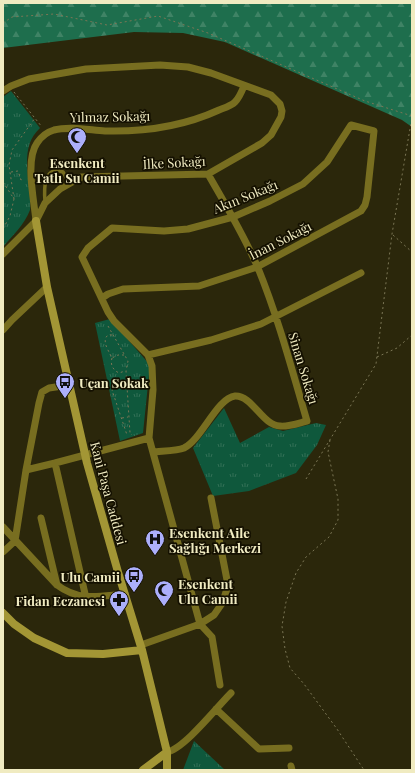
<svg xmlns="http://www.w3.org/2000/svg" width="415" height="773" font-family="'Playfair Display',serif">
	<defs>
		<pattern id="forest-firs" width="22" height="20" patternUnits="userSpaceOnUse"><rect width="22" height="20" fill="#1e6e4d"/><path d="M5 1l3.5 6h-7zM16 11l3.5 6h-7z" fill="#3f8365"/></pattern>
		<pattern id="park-tufts" width="24" height="20" patternUnits="userSpaceOnUse"><rect width="24" height="20" fill="#0f583c"/><path d="M3 7l-1-3M5 7V3M7 7l1-3M15 17l-1-3M17 17v-4M19 17l1-3" fill="none" stroke="#327056"/></pattern>
	</defs>
	<rect width="100%" height="100%" fill="#2b270b"/>
	<path fill="url(#forest-firs)" d="M3 3H412V127L402 120 225 42 183 33 134 32 3 48Z"/>
	<path fill="url(#park-tufts)" d="M11 91 40 128C17 149 32 183 30 210 24 225 13 235 3 247V97Z
		M110 319 150 365 143 433 120 441 95 323Z
		M224 408 240 443 269 427 283 431 316 423 326 425 317 445 296 473 249 491 213 496 193 448Z
		M194 741 225 770H183Z"/>
	<g fill="none" stroke-linecap="round" stroke-linejoin="round">
		<path stroke="#7b7655" stroke-width="1" stroke-dasharray="2 3" stroke-linecap="butt" d="M3 23 12 17 54 14 107 25 158 16 208 33 365 101 412 116
			M14 92 42 127
			M11 172 18 171 21 180 24 179
			M3 182 14 199 10 216 3 229
			M14 199 9 165 12 150 35 118
			M393 235 412 252
			M108 326 128 361 126 371 130 433 132 435
			M112 335H108C101 341 109 351 112 358L118 355H124
			M377 357 397 348 412 335
			M112 358C110 365 113 370 119 373L125 371
			M126 386 120 384 112 390 127 435
			M122 418 128 417
			M330 440 328 452 338 499V520L329 537 306 557 296 573 286 602 282 626 285 649 290 668 304 684 337 729 364 770
			M306 479 376 364 392 234 412 117"/>
		<path stroke="#786e20" stroke-width="3.5" d="M45 202C44 190 43 165 63 172L70 184"/>
		<path stroke="#786e20" stroke-width="7" d="M3 91 11 86 29 79 86 69 160 65 188 67 211 73 271 95 280 104 282 111 281 117 271 135 262 143 208 174 81 177 60 189 45 203 36 221 3 254
			M36 221C34 200 25 160 37 143 41 137 47 132 54 130 70 126 89 130 105 131 143 132 184 126 219 110 224 108 231 106 235 102 239 98 242 91 244 86
			M102 298 108 294 123 289 199 286 257 267 361 211 365 205 367 197 374 131 351 125 327 162 303 184 270 201 233 217 188 229 164 231 112 228 88 248 82 257 108 312 114 321 148 355 152 366 153 390 149 438
			M3 330 12 320 47 287
			M148 355 211 340 261 324 361 273
			M153 452C161 451 177 451 184 448 202 439 217 398 235 396 252 395 263 426 280 426 288 427 299 423 307 421 292 370 278 317 258 268 244 235 225 204 208 174
			M26 470 55 463
			M211 498 228 585 223 602 214 615 200 624 212 637 220 685
			M41 518 57 585
			M3 527 57 585C80 602 99 596 125 594
			M3 552 15 541 26 470 39 403 42 392 49 388 69 385
			M86 598 55 463 149 438 200 624 141 645
			M216 709 259 749 289 748
			M167 752C184 749 217 707 231 693
			M291 766 292 770"/>
		<path stroke="#a39635" stroke-width="8" d="M36 221 47 287 87 463 118 572 142 650 167 752V770
			M3 613 14 624 34 638 67 653 103 654 142 650
			M143 770 167 752"/>
	</g>
	<defs>
		<symbol id="mosque-pin" viewBox="-11 -11 22 30"><path d="M0 17L-7.5 6A9.5 9.5 0 1 1 7.5 6Z" fill="#acaffb" stroke="#141000"/><path d="M3.5-4.9A6 6 0 1 0 3.5 4.9A5 5 0 1 1 3.5-4.9Z" fill="#111"/></symbol>
		<symbol id="bus-pin" viewBox="-11 -11 22 30"><path d="M0 17L-7.5 6A9.5 9.5 0 1 1 7.5 6Z" fill="#acaffb" stroke="#141000"/><path d="M-5-6H5V4H4V6H2V4H-2V6H-4V4H-5ZM-3.5-4V0h7V-4ZM-3.5 1.2v1.5H-2V1.2ZM2 1.2v1.5H3.5V1.2Z" fill="#111"/></symbol>
		<symbol id="hospital-pin" viewBox="-11 -11 22 30"><path d="M0 17L-7.5 6A9.5 9.5 0 1 1 7.5 6Z" fill="#acaffb" stroke="#141000"/><path d="M-5-5h3v3.5h4V-5h3V5h-3V1.5h-4V5h-3Z" fill="#111"/></symbol>
		<symbol id="pharmacy-pin" viewBox="-11 -11 22 30"><path d="M0 17L-7.5 6A9.5 9.5 0 1 1 7.5 6Z" fill="#acaffb" stroke="#141000"/><path d="M-2-6h4v4h4v4h-4v4h-4v-4h-4v-4h4Z" fill="#111"/></symbol>
	</defs>
	<g fill-rule="evenodd">
		<use href="#mosque-pin" x="66" y="126" width="22" height="30"/>
		<use href="#bus-pin" x="54" y="371" width="22" height="30"/>
		<use href="#hospital-pin" x="144" y="528" width="22" height="30"/>
		<use href="#bus-pin" x="123" y="565" width="22" height="30"/>
		<use href="#mosque-pin" x="153" y="579" width="22" height="30"/>
		<use href="#pharmacy-pin" x="108" y="589" width="22" height="30"/>
	</g>
	<g text-anchor="middle" dominant-baseline="central" stroke-width="3.5" stroke-linejoin="round" paint-order="stroke">
		<g font-size="13" fill="#f0ebc1" stroke="#141000">
			<text transform="translate(110 116) rotate(-1)">Yılmaz Sokağı</text>
			<text transform="translate(174 162) rotate(-3)">İlke Sokağı</text>
			<text transform="translate(245 196) rotate(-22)">Akın Sokağı</text>
			<text transform="translate(280 240) rotate(-27)">İnan Sokağı</text>
			<text transform="translate(304 368) rotate(73)">Sinan Sokağı</text>
			<text transform="translate(109 493) rotate(75)">Kani Paşa Caddesi</text>
		</g>
		<g font-size="13" font-weight="bold" fill="#f0ebc1" stroke="#141000" text-anchor="start">
			<text x="77" y="162" text-anchor="middle">Esenkent<tspan x="77" dy="15">Tatlı Su Camii</tspan></text>
			<text x="79" y="382">Uçan Sokak</text>
			<text x="169" y="532">Esenkent Aile<tspan x="169" dy="15">Sağlığı Merkezi</tspan></text>
			<text x="120" y="576" text-anchor="end">Ulu Camii</text>
			<text x="178" y="583">Esenkent<tspan x="178" dy="15">Ulu Camii</tspan></text>
			<text x="105" y="600" text-anchor="end">Fidan Eczanesi</text>
		</g>
	</g>
	<rect width="415" height="773" fill="none" stroke="#f0ebc1" stroke-width="8"/>
</svg>
